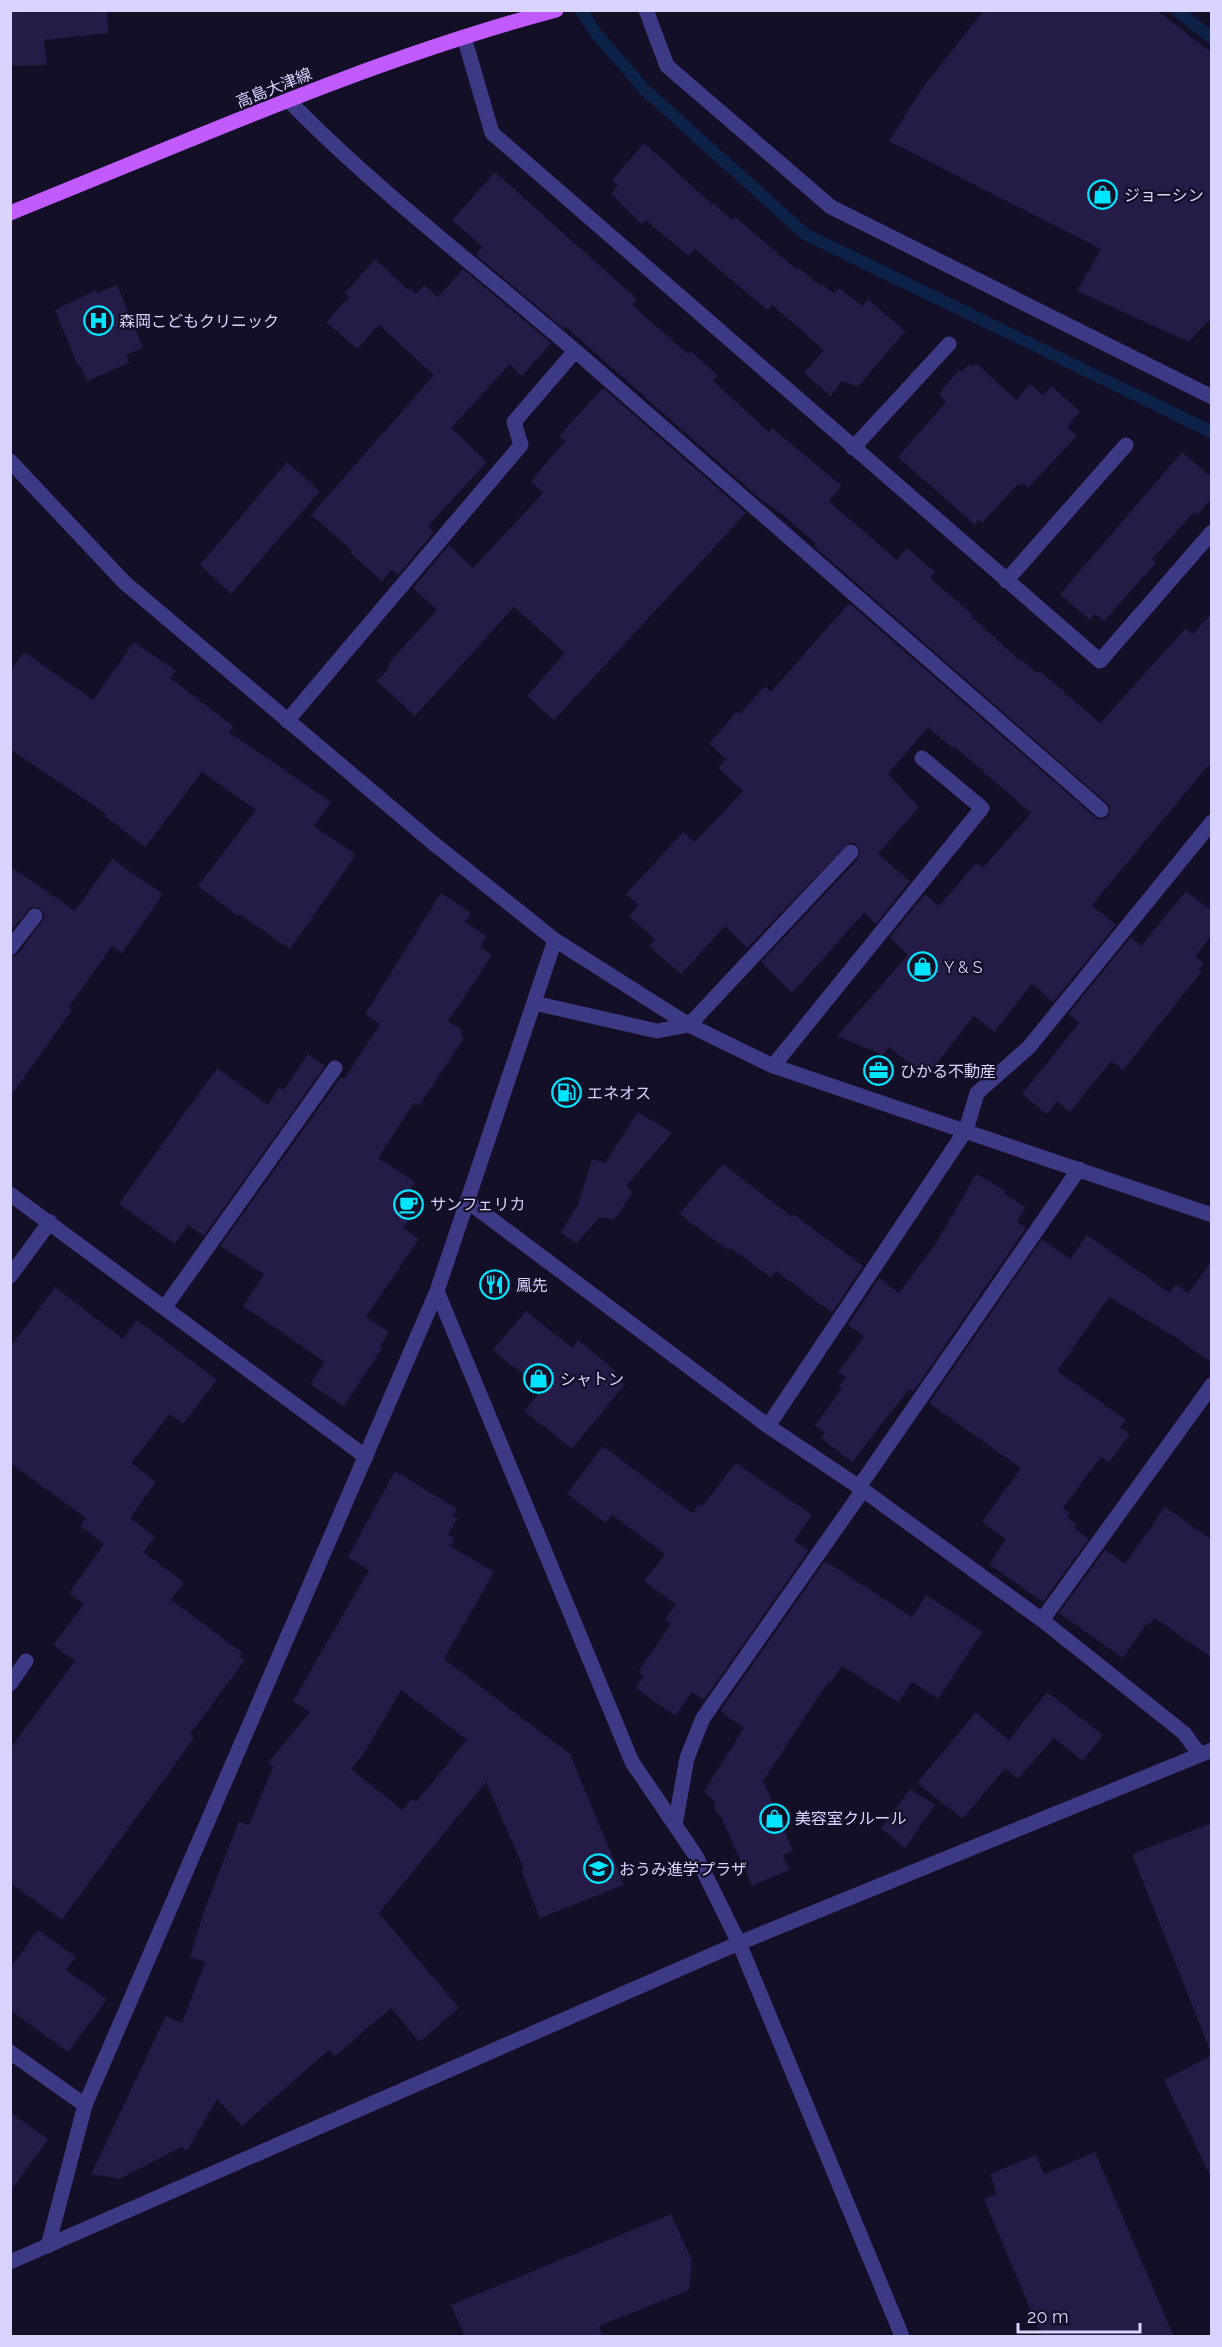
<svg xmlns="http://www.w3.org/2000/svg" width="1222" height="2347" font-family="Raleway,'Noto Sans JP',sans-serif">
	<rect width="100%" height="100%" fill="#130f26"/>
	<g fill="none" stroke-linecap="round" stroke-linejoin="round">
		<path stroke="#0c2248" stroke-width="12" d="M581 10 595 32 645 90 805 234 1212 432
			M1176 10 1212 38"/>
	</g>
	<path fill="#241b47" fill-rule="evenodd" d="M10 10H107L108 33 44 40 47 65 10 66Z
		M984 10H1156L1212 53V317L1189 342 1077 291 1101 249 889 141 921 90Z
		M644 143 712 204 713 203 732 220 735 217 796 269 798 267 820 286 822 284 834 294 839 288 862 306 868 299 905 331 858 387 842 381 831 396 804 373 824 350 772 305 767 310 695 249 688 256 646 220 642 224 611 193 618 185 612 180Z
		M495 172 637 299 632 305 688 354 691 351 718 376 713 381 769 432 772 428 842 486 829 501 833 505 897 560 907 548 935 572 930 578 972 614 971 616 1019 660 1021 659 1037 673 1040 671 1100 723 1186 628 1193 634 1212 613V761L1092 905 1116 925 1053 1002 1032 984 994 1032 974 1016 926 1077 889 1047 883 1055 837 1036 908 955 890 937 925 894 939 906 976 863 983 868 1031 813 955 747 954 749 928 727 888 774 919 807 878 854 910 881 876 924 864 913 792 993 761 962 858 859 860 849 854 843H849L747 948 725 926 681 974 649 946 655 939 629 916 638 905 626 894 683 832 695 842 743 791 718 768 726 759 709 744 737 711 740 714 765 686 771 692 849 603 1095 817 1100 820 1108 817 1110 806 814 546 816 544 783 515 759 498 566 327 564 329 476 255 483 247 452 220Z
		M375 259 408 290 410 288 416 294 424 285 438 297 463 269 551 343 522 376 510 364 451 428 487 462 428 526 434 532 398 575 392 570 382 581 350 553 352 550 311 515 434 375 379 325 357 349 326 322 349 297 345 293Z
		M117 285 143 348 126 355 129 363 87 381 80 365 78 366 55 310 96 290 98 293Z
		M976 363 1016 400 1030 384 1043 395 1051 386 1080 411 1067 427 1077 436 1028 488 1023 483 1021 486 1018 484 982 523 979 519 975 525 898 457 946 402 939 393 959 370 962 372 969 364 972 367Z
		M603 388 746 513 554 720 527 696 565 653 514 607 415 716 377 681 390 667 388 664 437 610 413 588 449 545 473 568 543 493 531 481 565 441 559 436Z
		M1182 452 1212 478V498L1197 515 1194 512 1152 559 1156 563 1104 621 1095 614 1090 620 1060 594Z
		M287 462 320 491 231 594 200 565Z
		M134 642 176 671 170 678 233 726 229 732 331 802 314 826 356 855 290 949 239 914 238 916 198 886 256 810 202 772 145 847 105 816 106 814 10 749V671L24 652 93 700Z
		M112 859 163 894 122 953 112 946 69 1007 72 1010 10 1097V958L18 954 45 917 40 908 31 907 10 932V866L75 911Z
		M1186 891 1212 911V935L1195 956 1204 963 1199 969 1202 971 1123 1070 1111 1061 1070 1112 1057 1101 1047 1114 1022 1094 1079 1023 1068 1014 1131 937 1141 946Z
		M441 893 471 913 465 922 487 937 480 947 492 955 448 1021 463 1031 460 1036 464 1038 419 1106 414 1103 378 1158 415 1182 401 1203 414 1211 403 1228 419 1239 366 1317 389 1332 380 1346 382 1348 344 1406 310 1384 325 1362 243 1306 264 1274 220 1246 341 1077 344 1079 380 1024 365 1014Z
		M308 1054 325 1066 204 1236 188 1225 175 1244 119 1204 217 1068 268 1105 280 1087 284 1090Z
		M638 1112 672 1133 626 1186 633 1192 614 1220 600 1217 576 1244 561 1232 578 1205 592 1159 605 1163Z
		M723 1164 792 1217 793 1214 863 1266 832 1313 776 1271 771 1277 730 1248 728 1250 679 1214Z
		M976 1174 1006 1191 1004 1194 1026 1207 1017 1222 1026 1228 913 1392 909 1389 852 1462 821 1438 825 1433 815 1425 842 1389 839 1386 846 1377 838 1372 864 1337 848 1325 879 1278 899 1293 937 1242Z
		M1087 1235 1170 1293 1176 1284 1188 1293 1212 1261V1363L1175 1337 1109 1297 1057 1371 1126 1420 1120 1427 1130 1434 1109 1463 1101 1457 1063 1508 1070 1513 1067 1517 1077 1525 1074 1528 1089 1539 1043 1602 989 1564 1006 1539 982 1522 1021 1468 929 1403 1042 1239 1070 1259Z
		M55 1287 123 1339 137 1320 217 1380 183 1424 170 1414 131 1463 156 1482 130 1518 155 1537 143 1552 184 1582 171 1600 243 1653 239 1658 245 1660 190 1734 194 1738 62 1920 10 1883V1749L75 1661 53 1645 84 1604 69 1593 104 1544 80 1526 86 1518 10 1463V1347Z
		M526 1311 572 1348 578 1340 616 1371 613 1375 625 1384 572 1449 524 1411 542 1390 493 1350Z
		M603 1446 692 1513 699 1504 702 1506 736 1463 812 1515 794 1541 809 1550 704 1700 692 1692 675 1716 636 1688 644 1676 638 1672 671 1624 665 1619 676 1605 644 1581 665 1554 612 1515 606 1523 567 1494Z
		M395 1471 457 1509 453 1516 458 1518 448 1534 455 1538 450 1546 494 1572 444 1659 570 1754 624 1885 540 1918 521 1870 524 1869 486 1782 379 1913 459 2008 419 2042 391 2008 335 2056 329 2050 242 2126 217 2099 187 2151 181 2147 120 2179 91 2174 166 2016 182 2023 205 1962 190 1957 204 1911 239 1821 249 1825 273 1767 268 1763 310 1712 293 1701 369 1570 348 1557ZM401 1690 467 1740 416 1802 412 1799 402 1810 351 1769 366 1750Z
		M1165 1507 1212 1540V1658L1155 1618 1149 1625 1147 1623 1123 1658 1059 1613 1105 1550 1125 1564Z
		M825 1561 912 1617 926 1595 982 1632 938 1699 912 1682 898 1702 842 1666 830 1683 828 1682 763 1781 793 1851 783 1855 789 1870 752 1886 720 1815 715 1811V1802L704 1791 744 1728 720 1711Z
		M1047 1692 1103 1735 1083 1761 1054 1738 1018 1779 1005 1768 963 1819 917 1783 976 1712 1009 1740Z
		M910 1789 935 1805 905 1848 881 1828Z
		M1212 1823V2049L1210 2050 1132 1854Z
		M38 1930 76 1957 66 1970 107 1999 68 2052 10 2010V1968Z
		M1212 2055V2179L1164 2080Z
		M10 2112 48 2139 10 2192Z
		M1095 2152 1174 2337H1042L984 2199 997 2194 990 2174 1036 2155 1044 2174Z
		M671 2214 692 2260 689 2290 599 2326 603 2337H465L451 2305Z"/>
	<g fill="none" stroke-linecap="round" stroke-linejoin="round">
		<path stroke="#3d3a85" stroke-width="15" d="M646 10 667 66 831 207 1212 397
			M464 37 492 133 1100 661 1212 532
			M289 101C379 193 482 270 579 354 753 506 927 658 1101 810
			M853 448 949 344
			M10 461 125 583 433 843 555 940 689 1025 773 1066 1212 1215
			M1006 581 1126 445
			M287 721 521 445 514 422 575 351
			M10 948 35 916
			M534 1003 657 1031 689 1025 851 852
			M773 1066 982 808 922 758
			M10 1194 366 1457
			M467 1201 768 1426 859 1487 1042 1620 1184 1733 1200 1755
			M10 1276 50 1222
			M437 1291 632 1762 696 1856 739 1943 902 2336
			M165 1307 335 1068
			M768 1426 966 1130 977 1093 1029 1047 1212 822
			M859 1487 1079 1169
			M1042 1620 1212 1385
			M10 1684 26 1661
			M675 1825 687 1758 703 1718 863 1490
			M10 2052 85 2105
			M48 2246 85 2105 437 1291 555 940
			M10 2262 739 1943 1212 1750"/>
		<path stroke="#c25bff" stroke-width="15" d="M10 213C190 141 368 60 556 10"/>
	</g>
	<defs>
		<symbol id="shop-ring" viewBox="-11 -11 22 22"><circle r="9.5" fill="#130f26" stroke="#00e5ff" stroke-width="1.5"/><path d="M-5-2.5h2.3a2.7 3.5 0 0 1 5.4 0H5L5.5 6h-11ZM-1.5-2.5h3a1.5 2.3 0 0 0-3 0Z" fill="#00e5ff"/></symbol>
		<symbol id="hospital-ring" viewBox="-11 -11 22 22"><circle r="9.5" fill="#130f26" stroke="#00e5ff" stroke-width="1.5"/><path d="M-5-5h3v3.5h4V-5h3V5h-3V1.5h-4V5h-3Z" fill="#00e5ff"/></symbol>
		<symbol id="office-ring" viewBox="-11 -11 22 22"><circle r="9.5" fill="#130f26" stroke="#00e5ff" stroke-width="1.5"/><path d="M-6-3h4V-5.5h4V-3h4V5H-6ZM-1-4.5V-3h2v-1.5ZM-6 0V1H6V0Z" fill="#00e5ff"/></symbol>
		<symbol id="fuel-ring" viewBox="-11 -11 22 22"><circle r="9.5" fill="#130f26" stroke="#00e5ff" stroke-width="1.5"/><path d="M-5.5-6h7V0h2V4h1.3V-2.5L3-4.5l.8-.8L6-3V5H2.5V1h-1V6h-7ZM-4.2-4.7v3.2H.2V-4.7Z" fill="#00e5ff"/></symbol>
		<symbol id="cafe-ring" viewBox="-11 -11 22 22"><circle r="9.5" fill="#130f26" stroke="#00e5ff" stroke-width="1.5"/><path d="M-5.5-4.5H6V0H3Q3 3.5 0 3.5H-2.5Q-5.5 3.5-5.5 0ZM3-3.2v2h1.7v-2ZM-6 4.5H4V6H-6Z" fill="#00e5ff"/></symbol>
		<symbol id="restaurant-ring" viewBox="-11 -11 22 22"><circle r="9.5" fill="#130f26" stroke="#00e5ff" stroke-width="1.5"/><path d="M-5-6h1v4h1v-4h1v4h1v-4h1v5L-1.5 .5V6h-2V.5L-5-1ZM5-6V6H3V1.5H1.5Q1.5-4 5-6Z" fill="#00e5ff"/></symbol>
		<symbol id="school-ring" viewBox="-11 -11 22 22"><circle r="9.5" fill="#130f26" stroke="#00e5ff" stroke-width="1.5"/><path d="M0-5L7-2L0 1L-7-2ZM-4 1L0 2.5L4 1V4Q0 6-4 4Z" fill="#00e5ff"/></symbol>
	</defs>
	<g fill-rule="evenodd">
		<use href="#shop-ring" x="1086" y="178" width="33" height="33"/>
		<use href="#hospital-ring" x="82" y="304" width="33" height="33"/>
		<use href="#shop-ring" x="906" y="950" width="33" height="33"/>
		<use href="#office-ring" x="862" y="1054" width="33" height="33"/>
		<use href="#fuel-ring" x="550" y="1076" width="33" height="33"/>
		<use href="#cafe-ring" x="392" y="1188" width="33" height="33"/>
		<use href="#restaurant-ring" x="478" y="1268" width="33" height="33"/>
		<use href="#shop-ring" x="522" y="1362" width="33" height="33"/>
		<use href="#shop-ring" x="758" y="1802" width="33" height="33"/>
		<use href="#school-ring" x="582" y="1852" width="33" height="33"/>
	</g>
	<g text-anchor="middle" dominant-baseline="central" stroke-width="4.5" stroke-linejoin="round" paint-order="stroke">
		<g font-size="16" fill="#d9d4ff" stroke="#130f26">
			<text transform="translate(274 88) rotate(-22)">高島大津線</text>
		</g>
		<g font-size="16" fill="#d9d4ff" stroke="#130f26" text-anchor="start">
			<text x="1124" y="195">ジョーシン</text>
			<text x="119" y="321">森岡こどもクリニック</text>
			<text x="944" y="967">Y &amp; S</text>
			<text x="900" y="1071">ひかる不動産</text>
			<text x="587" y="1093">エネオス</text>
			<text x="430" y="1204">サンフェリカ</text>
			<text x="516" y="1285">鳳先</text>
			<text x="560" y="1379">シャトン</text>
			<text x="795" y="1818">美容室クルール</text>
			<text x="619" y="1869">おうみ進学プラザ</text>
		</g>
	</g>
	<rect width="1222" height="2347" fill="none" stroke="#d9d4ff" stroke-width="24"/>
	<path d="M1018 2323v9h122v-9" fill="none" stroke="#d9d4ff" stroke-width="3"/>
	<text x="1027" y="2323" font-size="18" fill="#d9d4ff" stroke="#130f26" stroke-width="4.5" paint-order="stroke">20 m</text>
</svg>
